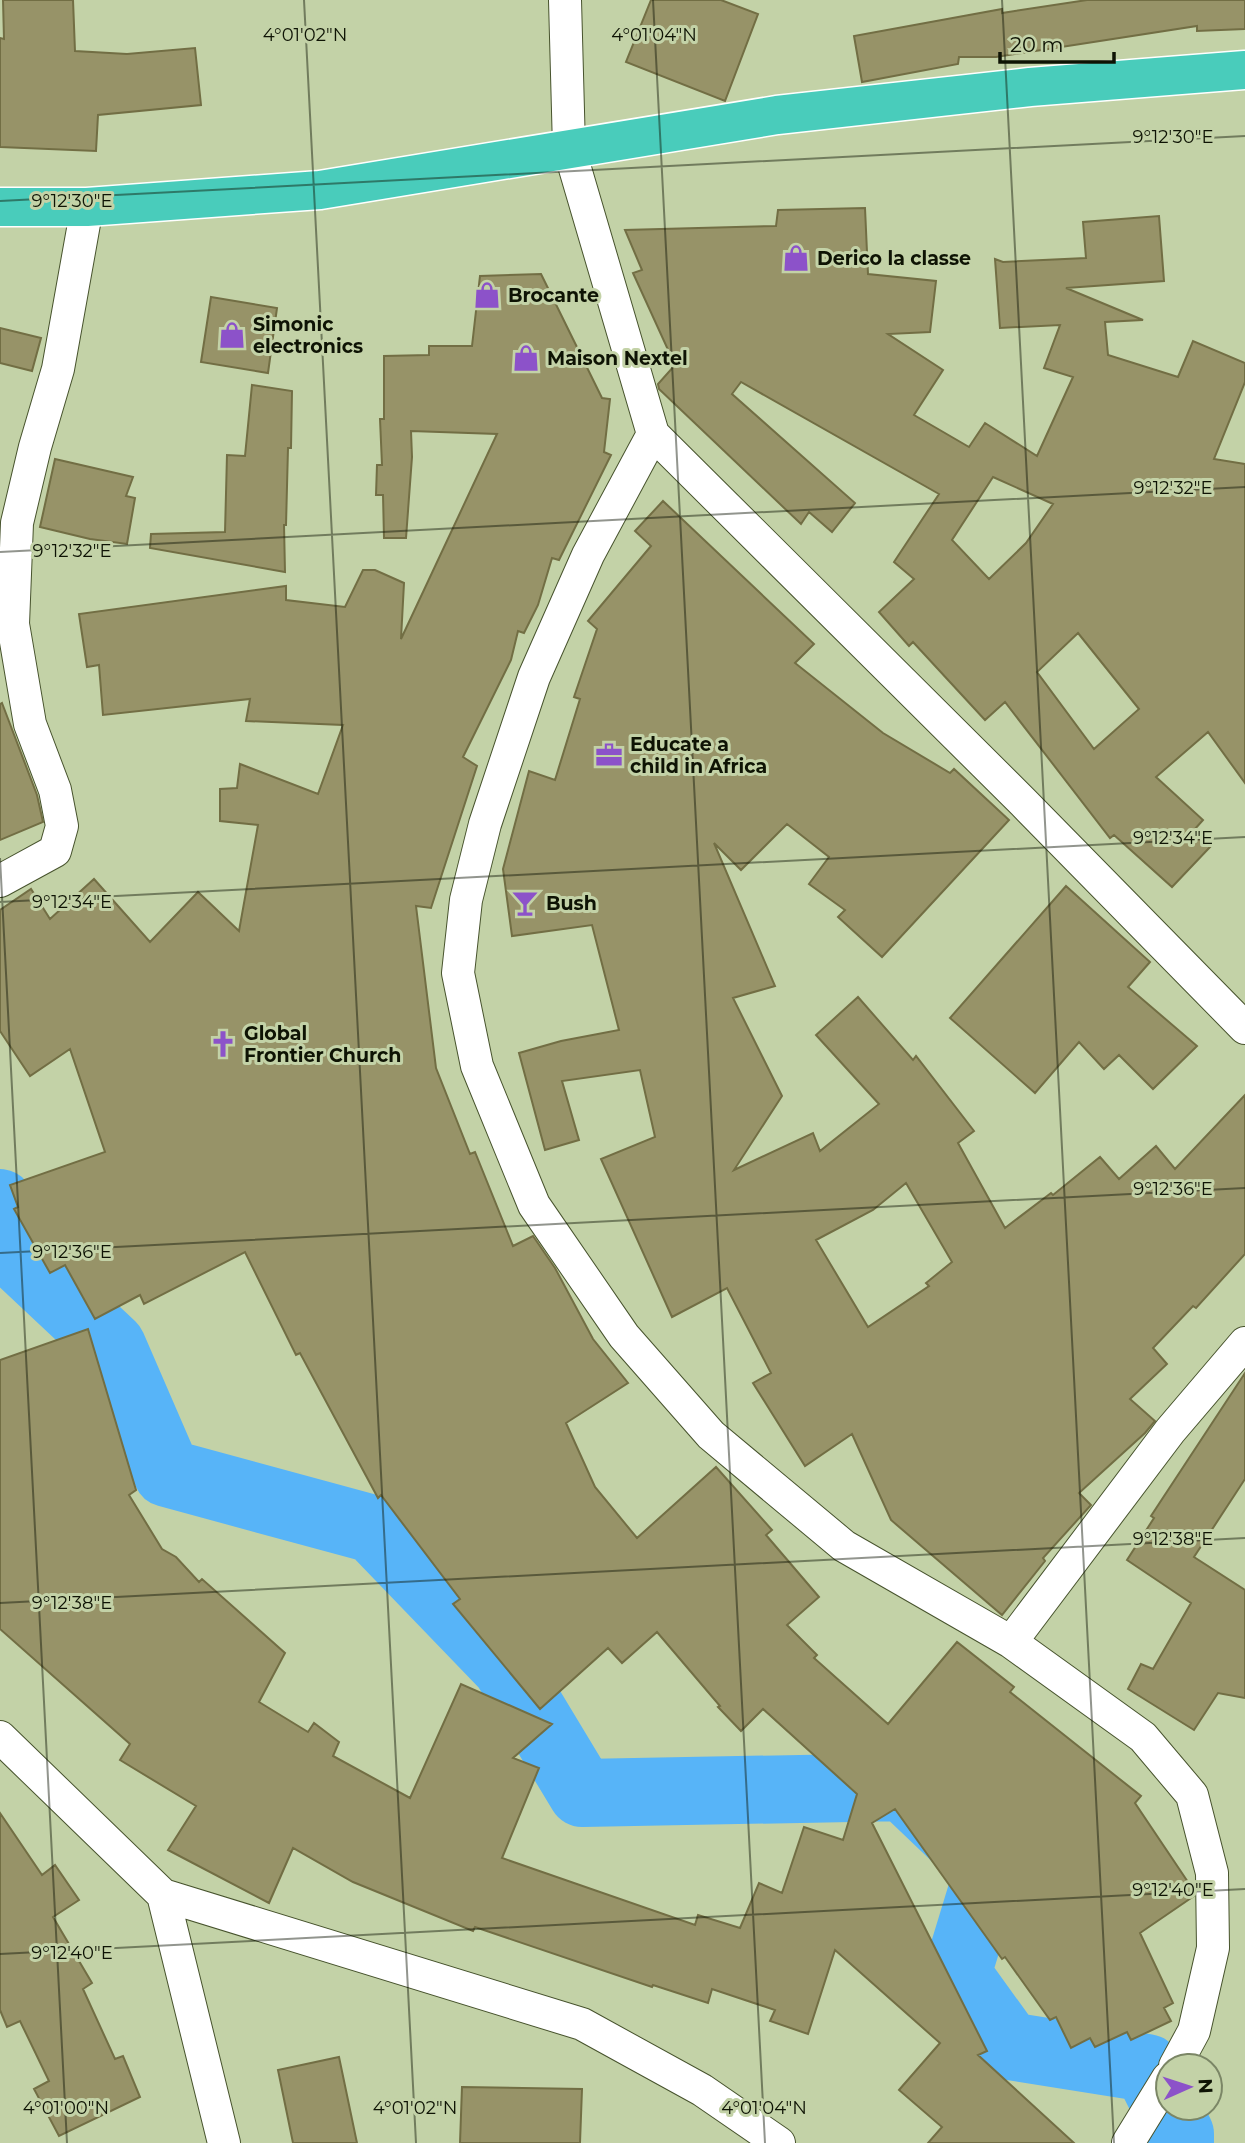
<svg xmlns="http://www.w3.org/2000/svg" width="1245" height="2143" font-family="Montserrat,sans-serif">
	<rect width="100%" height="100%" fill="#c3d2a7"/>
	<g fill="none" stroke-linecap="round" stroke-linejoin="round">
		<path stroke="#57b4f8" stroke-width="68" d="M0 1203 15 1255 112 1346 167 1473 373 1529 506 1667 582 1793 903 1787 989 1869 957 1974 1009 2046 1147 2068 1180 2134V2143"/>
	</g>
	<path fill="#979368" stroke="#726e44" stroke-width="2" fill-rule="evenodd" d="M3 0H73L75 51 127 54 195 48 201 105 98 115 96 151 0 147V38L4 39Z
		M651 0H721L758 14 725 101 626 62Z
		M1087 0H1245V29L1197 31V26L996 57H959L958 64 862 82 854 36 1002 9V13Z
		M865 208 868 274 936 281 930 332 888 334 943 370 914 415 969 447 985 423 1037 456 1073 377 1044 368 1060 325 1000 328 995 259 1003 262 1086 258 1083 222 1159 216 1164 281 1066 288 1143 320 1105 322 1108 355 1178 377 1193 341 1245 363V382L1214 459 1245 464V783L1208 732 1156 777 1203 820 1194 830 1211 846 1172 887 1114 835 1110 838 1005 702 985 720 913 642 909 646 879 612 914 579 894 562 939 494 741 382 732 394 855 503 832 532 809 512 801 524 659 389 658 384 675 365 633 273 642 270 625 230 776 226 778 210ZM993 477 1053 504 1026 543 989 579 952 540ZM1078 633 1139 709 1094 749 1037 672Z
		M541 274 602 398 610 399 604 452 611 455 559 560 552 558 538 605 524 633 518 631 511 660 463 757 477 766 431 908 416 906 436 1068 470 1154 475 1152 513 1246 533 1236 555 1268 593 1339 628 1383 566 1423 595 1487 637 1538 716 1467 772 1530 766 1535 819 1597 787 1625 817 1655 814 1658 888 1724 957 1642 1014 1687 1010 1692 1141 1796 1135 1803 1194 1891V1896L1140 1933 1173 2003 1164 2008 1171 2021 1131 2040 1127 2032 1095 2047 1090 2038 1071 2048 1056 2017 1050 2020 1005 1957 1002 1959 895 1809 872 1823 987 2051 978 2055 1074 2143H928L942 2127 899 2090 940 2043 835 1950 808 2034 770 2021 775 2010 712 1989 708 2003 653 1985 652 1987 475 1927 473 1931 353 1882 293 1848 269 1903 168 1850 196 1806 120 1760 130 1744 0 1629V1360L88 1329 136 1490 129 1495 162 1549 176 1557 199 1582 202 1579 285 1653 259 1702 308 1732 314 1723 339 1742 333 1756 410 1798 461 1684 552 1724 513 1758 539 1768 502 1858 695 1925 698 1915 740 1928 759 1883 782 1893 804 1827 843 1840 857 1794 763 1709 741 1731 718 1707 720 1706 657 1632 622 1663 608 1648 540 1709 453 1604 460 1599 381 1495 378 1498 300 1353 296 1355 245 1252 144 1304 140 1295 95 1319 65 1265 50 1273 14 1209 18 1207 10 1185 105 1152 70 1049 30 1076 0 1031V910L31 889 50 919 94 879 150 942 198 892 239 931 258 825 220 821V789L237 788 240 764 318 794 343 725 246 721 250 699 103 715 99 665 87 667 79 614 286 586V600L345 607 363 570H375L404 583 401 639 497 434 411 431 412 457 406 538H384L383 495H376L377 465H382L380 419H384V356L429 355V346H472L480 276Z
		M211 297 277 308 268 373 201 362Z
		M0 328 41 338 32 371 0 363Z
		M252 385 292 391 291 448H288L286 525H284L285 572 150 548 151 534 225 532 227 455 245 456Z
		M55 459 133 477 126 496 135 498 127 544 90 539 40 527Z
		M663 501 814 644 795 663 883 733 950 773 954 769 1009 820 882 957 838 917 845 910 809 884 829 857 787 824 741 870 714 843 775 986 733 998 782 1096 734 1170 813 1133 820 1151 879 1104 816 1035 858 997 913 1060 916 1056 974 1131 958 1143 1005 1228 1051 1193 1053 1195 1100 1157 1119 1179 1156 1146 1175 1169 1245 1095V1254L1196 1308 1193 1306 1153 1348 1167 1364 1130 1399 1155 1421 1145 1433 1079 1493 1091 1505 1043 1558 1045 1561 1002 1615 891 1520 852 1434 805 1466 753 1383 771 1373 727 1288 672 1317 601 1159 655 1137 640 1070 562 1081 579 1140 545 1150 519 1053 561 1041 619 1030 592 925 512 936 503 869 529 771 555 780 580 699 574 697 597 629 588 621 651 546 635 531ZM906 1183 952 1262 926 1283 929 1286 868 1327 816 1240 873 1210Z
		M2 703 37 795 43 822 0 840V704Z
		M1066 886 1150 962 1128 987 1197 1046 1153 1089 1119 1055 1104 1069 1079 1042 1035 1093 950 1018Z
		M1245 1373V1479L1194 1557 1245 1590V1698L1218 1693 1194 1730 1128 1689 1141 1664 1153 1669 1191 1603 1127 1560 1154 1518 1151 1516Z
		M0 1813 42 1875 55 1865 79 1900 53 1917 92 1983 83 1989 115 2059 123 2056 140 2097 59 2136 34 2089 49 2081 20 2021 7 2027 0 2010Z
		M339 2057 357 2143H293L278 2070Z
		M462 2087 582 2089 580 2143H460Z"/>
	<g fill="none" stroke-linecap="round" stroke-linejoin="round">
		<defs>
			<path id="street" d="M565 0 569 148 653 434 1023 802 1245 1028
				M653 434 588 555 534 677 485 824 466 900 458 973 477 1066 534 1205 624 1336 711 1435 844 1546 1011 1642 1143 1737 1192 1795 1212 1873 1213 1948 1194 2031 1175 2066
				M0 881 55 851 62 826 55 790 30 724 13 624 17 523 35 447 58 369 87 207
				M1011 1642 1170 1431 1245 1343
				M0 1737 163 1895 224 2143
				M163 1895 582 2024 702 2090 779 2143
				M1128 2143 1168 2078"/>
			<path id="highway" d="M0 207H87L320 190 777 115 1030 87 1245 70"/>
		</defs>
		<use href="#street" stroke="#47532d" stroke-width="34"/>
		<use href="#highway" stroke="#fff" stroke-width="41"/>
		<use href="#street" stroke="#fff" stroke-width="32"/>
		<use href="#highway" stroke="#49ccbb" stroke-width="38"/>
	</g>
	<path fill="none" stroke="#0e1304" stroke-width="2" stroke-opacity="0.45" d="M304 0 416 2143M653 0 765 2143M1002 0 1114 2143M0 201 1245 136M0 552 1245 487M0 858 67 2143M0 902 1245 837M0 1253 1245 1188M0 1603 1245 1538M0 1954 1245 1889"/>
	<defs>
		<symbol id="shop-bare" viewBox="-9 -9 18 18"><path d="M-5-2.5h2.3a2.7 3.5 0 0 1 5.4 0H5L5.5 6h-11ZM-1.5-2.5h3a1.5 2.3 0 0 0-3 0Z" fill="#8c52c9" stroke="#c3d2a7" stroke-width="2.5" paint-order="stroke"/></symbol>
		<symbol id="office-bare" viewBox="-9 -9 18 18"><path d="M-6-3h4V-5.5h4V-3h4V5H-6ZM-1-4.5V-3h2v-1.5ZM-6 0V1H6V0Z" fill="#8c52c9" stroke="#c3d2a7" stroke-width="2.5" paint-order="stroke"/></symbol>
		<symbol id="bar-bare" viewBox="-9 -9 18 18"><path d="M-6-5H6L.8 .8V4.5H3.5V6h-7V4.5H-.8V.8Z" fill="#8c52c9" stroke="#c3d2a7" stroke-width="2.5" paint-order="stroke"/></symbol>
		<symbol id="church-bare" viewBox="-9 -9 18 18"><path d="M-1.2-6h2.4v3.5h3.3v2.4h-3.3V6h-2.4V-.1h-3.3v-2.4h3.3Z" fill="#8c52c9" stroke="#c3d2a7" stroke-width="2.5" paint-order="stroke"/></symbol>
	</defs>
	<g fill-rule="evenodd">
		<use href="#shop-bare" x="777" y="239" width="38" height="38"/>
		<use href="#shop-bare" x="468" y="276" width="38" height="38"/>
		<use href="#shop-bare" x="213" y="316" width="38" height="38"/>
		<use href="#shop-bare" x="507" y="339" width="38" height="38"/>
		<use href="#office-bare" x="590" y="736" width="38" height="38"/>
		<use href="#bar-bare" x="506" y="884" width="38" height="38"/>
		<use href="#church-bare" x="204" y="1025" width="38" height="38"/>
	</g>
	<g text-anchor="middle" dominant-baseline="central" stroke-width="6" stroke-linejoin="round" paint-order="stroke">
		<g font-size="19" font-weight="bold" fill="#0e1304" stroke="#c3d2a7" text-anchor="start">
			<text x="817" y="258">Derico la classe</text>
			<text x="508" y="295">Brocante</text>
			<text x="253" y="324">Simonic<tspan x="253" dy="22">electronics</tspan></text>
			<text x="547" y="358">Maison Nextel</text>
			<text x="630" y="744">Educate a<tspan x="630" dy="22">child in Africa</tspan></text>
			<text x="546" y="903">Bush</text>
			<text x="244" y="1033">Global<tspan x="244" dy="22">Frontier Church</tspan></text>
		</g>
	</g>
	<g font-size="18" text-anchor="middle" fill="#0e1304" stroke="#c3d2a7" stroke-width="6" stroke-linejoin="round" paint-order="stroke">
		<text x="305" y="41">4°01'02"N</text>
		<text x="654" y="41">4°01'04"N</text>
		<text x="1173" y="143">9°12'30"E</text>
		<text x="72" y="207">9°12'30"E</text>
		<text x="1173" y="494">9°12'32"E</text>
		<text x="72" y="557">9°12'32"E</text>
		<text x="1173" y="844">9°12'34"E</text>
		<text x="72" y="908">9°12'34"E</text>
		<text x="1173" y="1195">9°12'36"E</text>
		<text x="72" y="1258">9°12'36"E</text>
		<text x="1173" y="1545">9°12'38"E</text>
		<text x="72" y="1609">9°12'38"E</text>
		<text x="1173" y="1896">9°12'40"E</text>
		<text x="72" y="1959">9°12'40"E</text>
		<text x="66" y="2114">4°01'00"N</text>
		<text x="415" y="2114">4°01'02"N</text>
		<text x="764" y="2114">4°01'04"N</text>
	</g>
	<g transform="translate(1189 2087) rotate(87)"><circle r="33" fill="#c3d2a7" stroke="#7b8666" stroke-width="2"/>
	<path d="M0-5L12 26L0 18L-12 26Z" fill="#8c52c9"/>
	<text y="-10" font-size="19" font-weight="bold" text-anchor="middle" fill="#0e1304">N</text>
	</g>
	<path d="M1000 52v10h114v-10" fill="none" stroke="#0e1304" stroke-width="3.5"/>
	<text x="1010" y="52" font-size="21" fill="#0e1304" stroke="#c3d2a7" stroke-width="5" paint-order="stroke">20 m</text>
</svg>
